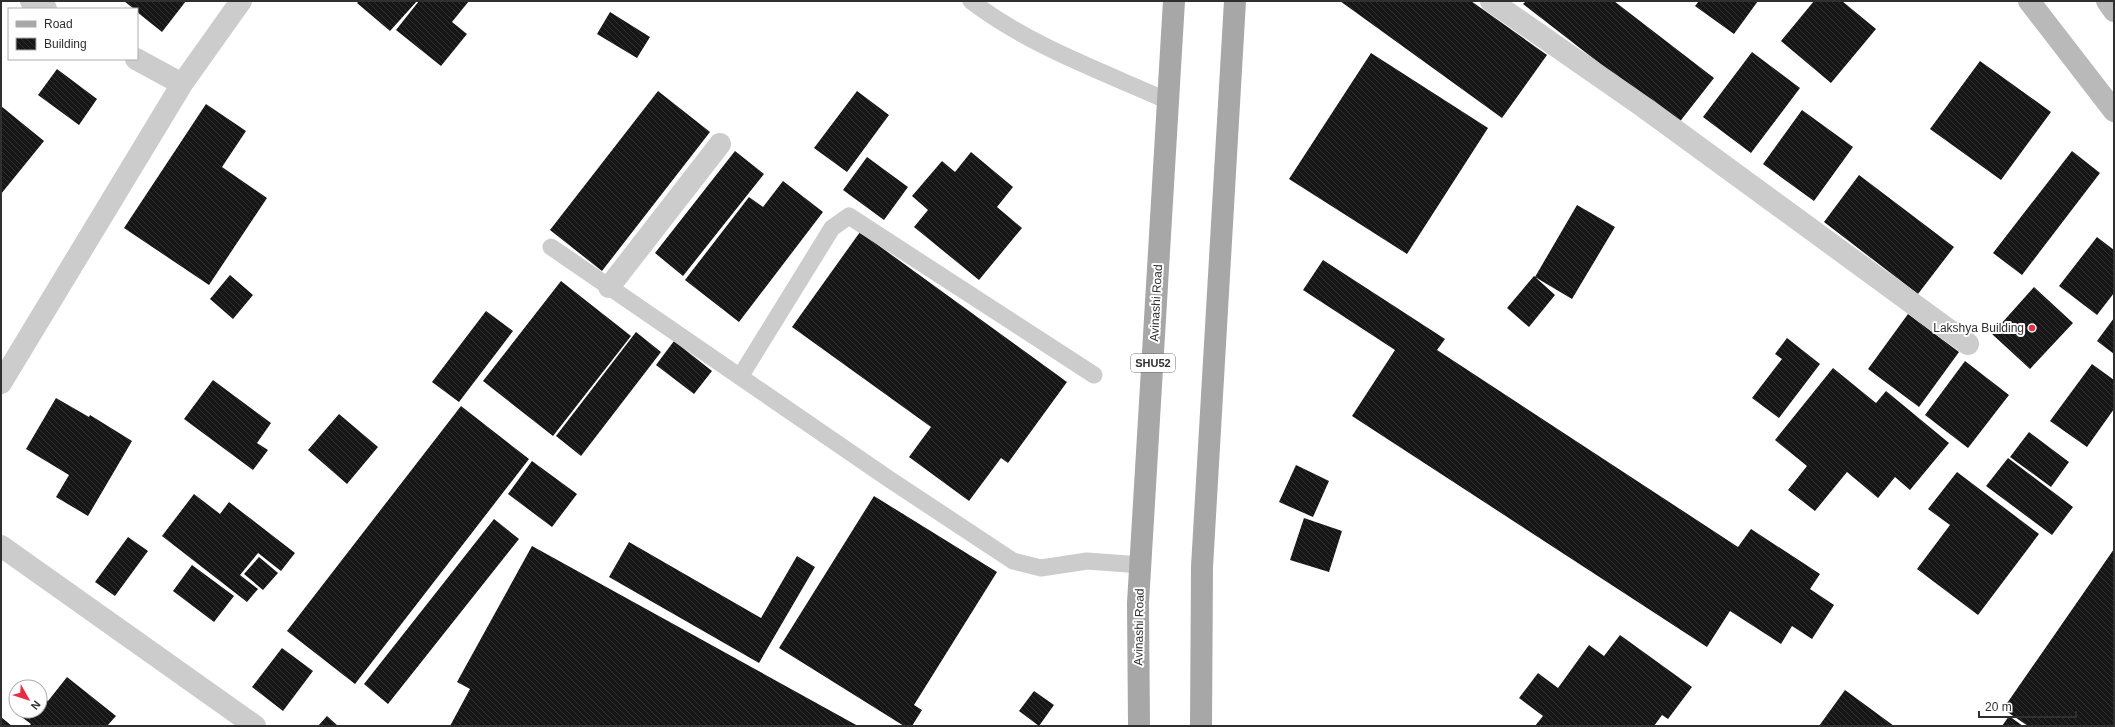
<svg xmlns="http://www.w3.org/2000/svg" width="2115" height="727" font-family="Helvetica,sans-serif">
	<defs>
		<pattern id="building-back-hatch" width="6" height="6" patternUnits="userSpaceOnUse"><rect width="6" height="6" fill="#161616"/><path d="M-1 5l2 2M0 0l6 6M5-1l2 2" fill="none" stroke="#303030"/></pattern>
	</defs>
	<rect width="100%" height="100%" fill="#fff"/>
	<path fill="url(#building-back-hatch)" d="M124 1H186L162 32 137 12V9H134Z
		M359 1H417L390 31 357 3Z
		M419 1H469L452 22 467 34 441 66 396 30Z
		M1340 1H1471L1547 55 1502 118Z
		M1526 1H1614L1714 78 1678 124 1523 4Z
		M1699 1H1758L1734 34 1695 6Z
		M1814 1H1842L1876 29 1831 83 1781 41Z
		M610 12 650 37 637 58 597 34Z
		M1752 52 1800 88 1751 153 1703 117Z
		M1371 53 1488 128 1407 254 1289 179Z
		M1980 61 2051 112 2001 180 1930 129Z
		M57 69 97 99 79 125 38 95Z
		M658 91 710 132 602 271 550 230Z
		M857 91 889 115 847 172 814 148Z
		M206 104 246 131 222 167 267 198 209 285 124 228Z
		M1 106 44 141 1 194Z
		M1802 110 1853 147 1814 201 1763 164Z
		M735 151 764 174 683 276 655 253Z
		M2072 151 2100 173 2022 275 1993 253Z
		M971 152 1013 187 997 207 1022 228 979 280 914 227 928 210 912 196 942 161 955 172Z
		M867 157 908 187 884 220 843 190Z
		M1859 175 1954 247 1918 294 1824 222Z
		M783 181 823 212 739 322 685 280 749 197 763 207Z
		M1577 205 1615 227 1572 299 1535 277Z
		M860 232 1067 382 1008 463 1001 458 969 501 909 457 931 427 792 327Z
		M2097 237 2114 250V293L2097 315 2059 286Z
		M1323 260 1445 339 1437 350 1738 547 1751 529 1820 574 1810 589 1834 605 1812 639 1792 626 1781 644 1730 611 1707 647 1352 416 1395 350 1303 290Z
		M230 275 253 295 233 319 210 299Z
		M1534 276 1555 295 1529 327 1507 308Z
		M561 281 631 336 553 436 483 381Z
		M2034 287 2073 323 2030 369 1992 334Z
		M486 311 513 331 459 402 432 382Z
		M1908 314 1959 352 1919 407 1868 369Z
		M2114 318V354L2097 341Z
		M636 332 661 352 581 456 556 436Z
		M1787 338 1820 364 1779 418 1752 398 1782 359 1775 354Z
		M674 341 712 371 694 394 656 365Z
		M1965 361 2009 395 1968 448 1925 415Z
		M2092 364 2114 380V409L2087 447 2050 421Z
		M1833 368 1876 403 1886 391 1949 443 1910 490 1895 477 1878 498 1847 472 1815 511 1788 490 1807 466 1775 440Z
		M213 380 271 423 257 443 268 450 253 470 184 419Z
		M56 398 89 417 90 415 132 441 88 516 56 497 69 475 26 449Z
		M461 406 529 459 355 684 287 631Z
		M339 414 378 447 347 484 308 450Z
		M2029 432 2069 462 2051 487 2010 457Z
		M2008 458 2073 507 2052 535 1986 486Z
		M532 461 577 494 552 527 508 494Z
		M1296 465 1329 481 1313 517 1279 502Z
		M1957 472 2039 534 1978 615 1917 569 1950 525 1928 509Z
		M194 494 220 514 229 502 295 553 281 571 258 553 240 575 258 589 247 602 162 536Z
		M874 496 997 572 914 705 922 710 912 726H904L779 648Z
		M1304 518 1342 531 1329 572 1290 560Z
		M494 519 519 539 388 704 364 684Z
		M128 537 148 551 115 596 95 582Z
		M629 542 761 618 797 556 815 567 759 663 609 577Z
		M532 546 858 726H450L470 689 457 682Z
		M2114 549V726H2028L2003 709Z
		M259 557 278 573 263 590 244 574Z
		M192 565 234 596 214 622 173 591Z
		M1620 635 1692 687 1668 719 1662 715 1654 726H1535L1543 716 1519 698 1538 673 1558 688 1589 645 1604 656Z
		M282 648 313 671 283 711 252 687Z
		M67 677 116 716 107 726H29L31 724 19 715 23 711H40V695L48 701Z
		M1845 690 1894 726H1819Z
		M1034 691 1054 705 1039 726 1019 711Z
		M327 716 338 726H318Z
		M2009 716 2023 726H2002Z
		M1 717 12 726H1Z"/>
	<g fill="none" stroke-linecap="round" stroke-linejoin="round">
		<path stroke="#ccc" stroke-width="17" d="M971 1C1030 46 1101 71 1168 101
			M551 247 889 479 1013 561 1041 568 1087 561 1141 565
			M740 377 832 228 849 216 1094 375"/>
		<path stroke="#ccc" stroke-width="22" d="M31 1 46 9
			M1491 1 1645 108 1968 344
			M136 59 182 84
			M609 287 720 144
			M1 383 182 84 241 1
			M1 546 255 726"/>
		<path stroke="#b9b9b9" stroke-width="22" d="M2029 1 2114 111
			M2107 1 2114 11"/>
		<path stroke="#a7a7a7" stroke-width="22" d="M1139 726 1138 603 1174 1
			M1201 726 1202 567 1235 1"/>
	</g>
	<circle fill="#eb2b41" stroke="#fff" stroke-width="1.5" cx="2032" cy="328" r="4"/>
	<g text-anchor="middle" dominant-baseline="central" stroke-width="4" stroke-linejoin="round" paint-order="stroke">
		<rect fill="#fff" stroke="#6d6d6d" stroke-width="1" x="1131" y="354" width="44" height="18" rx="3"/>
		<g font-size="11" font-weight="bold" fill="#2f2f2f">
			<text x="1153" y="363">SHU52</text>
		</g>
		<g font-size="12" fill="#2f2f2f" stroke="#fff">
			<text transform="translate(1156 303) rotate(-87)">Avinashi Road</text>
			<text transform="translate(1139 627) rotate(-89)">Avinashi Road</text>
		</g>
		<g font-size="12" fill="#2f2f2f" stroke="#fff" text-anchor="end">
			<text x="2024" y="328">Lakshya Building</text>
		</g>
	</g>
	<rect width="2115" height="727" fill="none" stroke="#2f2f2f" stroke-width="4"/>
	<rect x="8" y="8" width="130" height="52" fill="#ffffff" stroke="#acacac"/>
	<rect x="16" y="21" width="20" height="6" fill="#a7a7a7" stroke="#acacac"/>
	<text x="44" y="28" font-size="12" fill="#2f2f2f">Road</text>
	<rect x="16" y="38" width="20" height="12" fill="url(#building-back-hatch)" stroke="#acacac"/>
	<text x="44" y="48" font-size="12" fill="#2f2f2f">Building</text>
	<g transform="translate(28 699) rotate(129)"><circle r="19" fill="#ffffff" stroke="#acacac"/>
	<path d="M0-3L7 15L0 10L-7 15Z" fill="#eb2b41"/>
	<text y="-6" font-size="11" font-weight="bold" text-anchor="middle" fill="#2f2f2f">N</text>
	</g>
	<path d="M1979 711v6h97v-6" fill="none" stroke="#2f2f2f" stroke-width="2"/>
	<text x="1985" y="711" font-size="12" fill="#2f2f2f" stroke="#ffffff" stroke-width="3" paint-order="stroke">20 m</text>
</svg>
